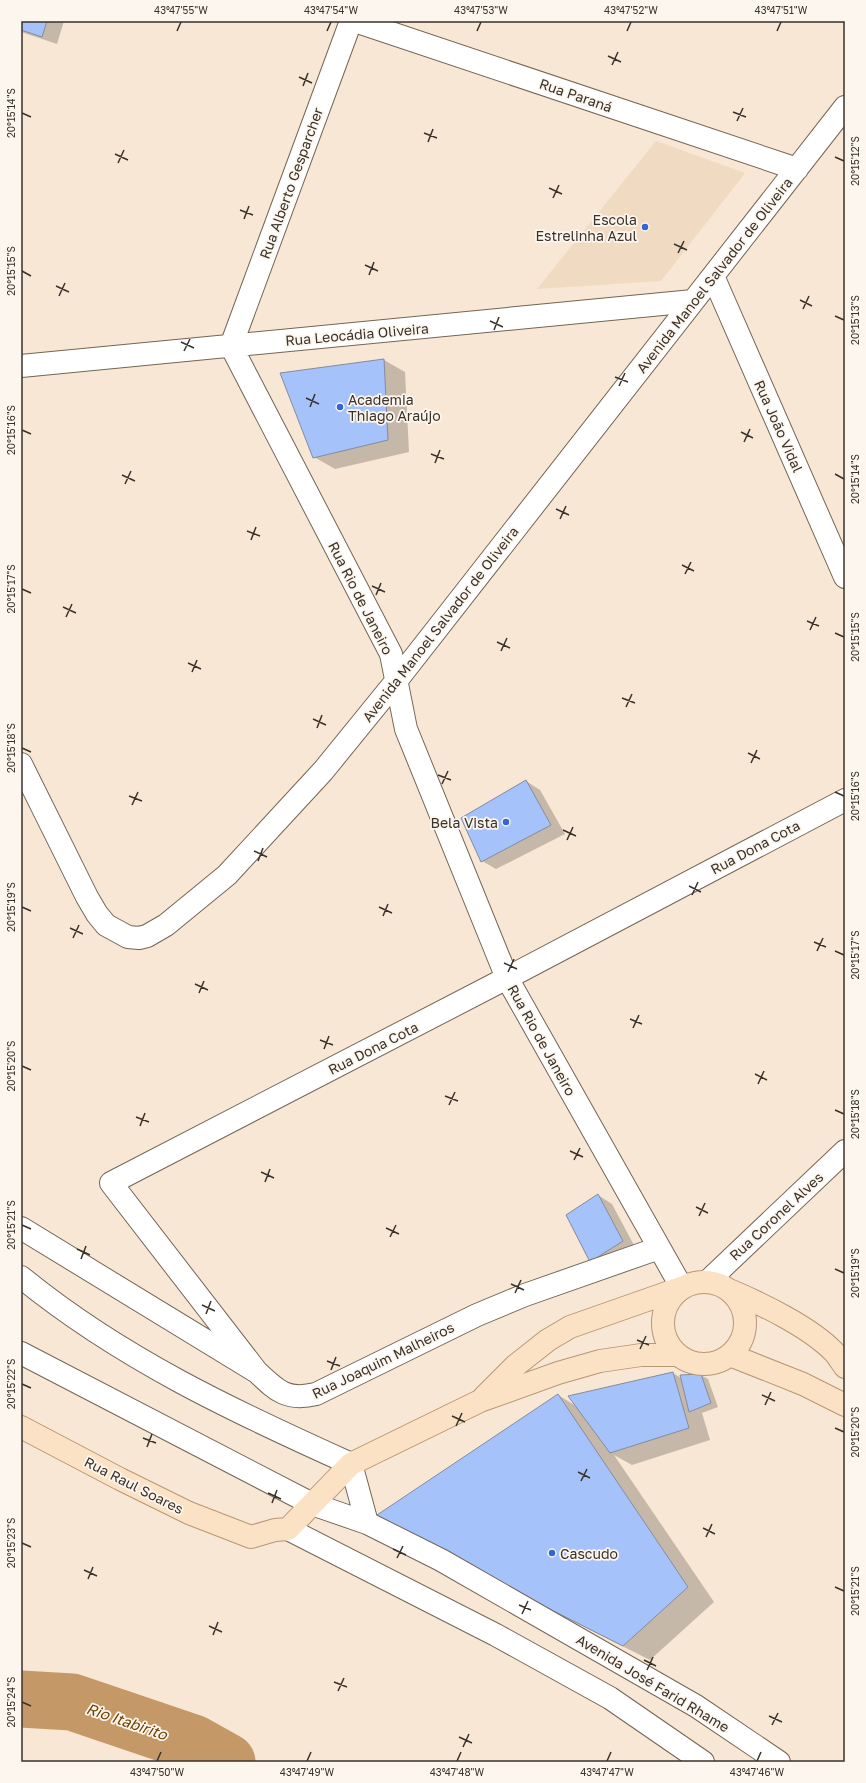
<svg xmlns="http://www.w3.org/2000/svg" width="866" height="1783" font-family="'Golos Text',sans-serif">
	<rect width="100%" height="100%" fill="#f8e7d4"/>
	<path fill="#f0dac1" d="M656 141 745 173 661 281 537 289Z"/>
	<path fill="#0003" d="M21 21H64L57 44 21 32Z
		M384 360 405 372 409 452 335 469 314 457 282 374Z
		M526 781 540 790 565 834 496 869 482 861Z
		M598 1195 612 1204 636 1249 590 1261Z
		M673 1373 681 1378 701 1375 708 1379 718 1407 702 1413 710 1440 632 1465 614 1455 714 1602 650 1660 399 1534 558 1395 576 1406Z"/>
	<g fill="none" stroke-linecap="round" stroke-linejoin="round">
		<path stroke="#c59967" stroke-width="57" d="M21 1699 72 1702 193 1743 227 1762"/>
	</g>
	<path fill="#a6c2fa" stroke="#828ca0" d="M21 21H47L42 37 21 30Z
		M384 359 388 440 313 458 280 373Z
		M526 780 551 825 481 862 461 818Z
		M598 1194 623 1241 590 1262 566 1215Z
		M673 1372 689 1428 610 1453 568 1396Z
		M701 1374 711 1403 689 1412 680 1375Z
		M558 1394 688 1587 623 1646 371 1519Z"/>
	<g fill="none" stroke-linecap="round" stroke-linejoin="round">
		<defs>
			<path id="minor" d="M351 21 231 346 391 654 406 729 507 978 682 1288
				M355 21 797 169
				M713 276 845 577
				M21 366 693 301
				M21 764 87 897 97 914 106 925 128 937 139 938 147 936 166 925 227 875 323 771 397 680 845 107
				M21 1228 257 1372C277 1391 287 1401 316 1394L477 1315 525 1295 659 1248
				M21 1277C120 1358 235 1412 351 1464L367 1523 441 1560 696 1706 779 1762
				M707 1282 845 1151
				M21 1353 312 1504 367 1523
				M257 1372 111 1183 507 978 845 800
				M288 1529 496 1635 610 1698 703 1762"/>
			<path id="major" d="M663 1323a41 41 0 1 1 82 0a41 41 0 1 1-82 0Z
				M729 1290C760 1303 810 1327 834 1352 838 1356 841 1362 845 1367
				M730 1355 803 1384 845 1405
				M484 1397 515 1366 548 1340 570 1327 681 1288
				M21 1427 120 1479 189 1513 251 1537 275 1530 288 1529 351 1464 480 1401 558 1373 600 1361 641 1355H678"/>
		</defs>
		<use href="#minor" stroke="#746555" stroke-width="24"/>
		<use href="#major" stroke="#b69775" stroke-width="24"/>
		<use href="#minor" stroke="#fff" stroke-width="22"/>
		<use href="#major" stroke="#fce2c4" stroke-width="22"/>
	</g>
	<path fill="none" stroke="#39322b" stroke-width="1.5" d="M177 31 181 22M327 31 331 22M477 31 481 22M627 31 631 22M777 31 781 22M608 56 621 62M612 65 618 52M299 77 312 83M303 86 308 73M733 112 746 117M22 113 31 117M737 121 743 108M424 133 437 138M428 142 433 129M115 154 128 160M835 157 844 161M118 163 124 150M549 188 562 194M553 198 559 185M240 210 253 215M244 219 249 206M674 244 687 250M678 253 684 241M365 265 378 271M22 271 31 276M369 275 374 262M56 286 69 292M59 296 65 283M800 300 812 306M803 309 809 296M835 316 844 320M490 321 503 327M494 330 499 317M181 342 194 348M184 351 190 339M615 377 628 382M619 386 625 373M306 398 319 404M310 407 315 394M22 430 31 434M741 432 753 438M744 442 750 429M431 454 444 459M435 463 440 450M835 474 844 479M122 475 135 481M125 484 131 471M556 509 569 515M560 519 566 506M247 531 260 536M251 540 256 527M682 565 694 571M685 574 691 562M372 586 385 592M22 589 31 593M376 595 381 583M63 607 76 613M66 617 72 604M807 621 819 626M810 630 816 617M835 633 844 637M497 642 510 648M501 651 507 638M188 663 201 669M192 672 197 660M622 698 635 703M626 707 632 694M313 719 326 725M317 728 322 715M22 748 31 752M748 753 760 759M751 763 757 750M438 775 451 780M442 784 448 771M835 792 844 796M129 796 142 801M132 805 138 792M563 830 576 836M567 840 573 827M254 851 267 857M258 861 263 848M689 886 701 892M692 895 698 882M22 907 31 911M379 907 392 913M383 916 388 904M70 928 83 934M73 938 79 925M814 942 826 947M817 951 823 938M835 951 844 955M504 963 517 969M508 972 514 959M195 984 208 990M199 993 204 981M630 1019 642 1024M633 1028 639 1015M320 1040 333 1045M324 1049 329 1036M22 1066 31 1070M755 1074 767 1080M758 1084 764 1071M445 1096 458 1101M449 1105 455 1092M835 1110 844 1114M136 1117 149 1122M140 1126 145 1113M570 1151 583 1157M574 1160 580 1148M261 1172 274 1178M265 1182 270 1169M696 1207 708 1213M699 1216 705 1203M22 1225 31 1229M386 1228 399 1234M390 1237 396 1225M77 1249 90 1255M81 1259 86 1246M835 1269 844 1273M511 1284 524 1290M515 1293 521 1280M202 1305 215 1311M206 1314 211 1301M637 1340 649 1345M640 1349 646 1336M327 1361 340 1366M331 1370 336 1357M22 1384 31 1388M762 1395 775 1401M765 1405 771 1392M452 1416 465 1422M456 1426 462 1413M835 1428 844 1432M143 1438 156 1443M147 1447 152 1434M578 1472 590 1478M581 1481 587 1469M268 1493 281 1499M272 1503 277 1490M703 1528 715 1534M706 1537 712 1524M22 1543 31 1547M393 1549 406 1555M397 1558 403 1546M84 1570 97 1576M88 1579 93 1567M835 1587 844 1591M519 1605 531 1610M522 1614 528 1601M209 1626 222 1632M213 1635 218 1622M644 1660 656 1666M647 1670 653 1657M334 1682 347 1687M338 1691 344 1678M22 1702 31 1706M769 1716 782 1722M772 1725 778 1713M459 1737 472 1743M463 1747 469 1734M157 1761 161 1752M307 1761 311 1752M457 1761 461 1752M607 1761 611 1752M757 1761 761 1752"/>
	<g fill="#3465d4" stroke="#fdf6ee" stroke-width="1.5">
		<circle cx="645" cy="227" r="4"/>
		<circle cx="340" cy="407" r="4"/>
		<circle cx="506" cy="822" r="4"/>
		<circle cx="552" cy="1553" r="4"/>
	</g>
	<g text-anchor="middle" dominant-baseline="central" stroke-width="3.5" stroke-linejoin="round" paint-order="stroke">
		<g font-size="14" fill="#39322b" stroke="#fdf6ee">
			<text transform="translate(576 95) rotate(19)">Rua Paraná</text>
			<text transform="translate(291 183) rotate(-70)">Rua Alberto Gesparcher</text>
			<text transform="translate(714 275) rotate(-52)">Avenida Manoel Salvador de Oliveira</text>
			<text transform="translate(357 334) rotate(-5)">Rua Leocádia Oliveira</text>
			<text transform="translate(779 426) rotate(66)">Rua João Vidal</text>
			<text transform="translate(361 598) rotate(63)">Rua Rio de Janeiro</text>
			<text transform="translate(440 624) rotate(-52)">Avenida Manoel Salvador de Oliveira</text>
			<text transform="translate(755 847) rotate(-28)">Rua Dona Cota</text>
			<text transform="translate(542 1040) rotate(61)">Rua Rio de Janeiro</text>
			<text transform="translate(373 1048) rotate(-27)">Rua Dona Cota</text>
			<text transform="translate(776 1216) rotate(-43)">Rua Coronel Alves</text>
			<text transform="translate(383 1360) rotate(-26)">Rua Joaquim Malheiros</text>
			<text transform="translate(134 1485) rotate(27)">Rua Raul Soares</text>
			<text transform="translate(653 1683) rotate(31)">Avenida José Farid Rhame</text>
		</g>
		<g font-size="14" fill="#39322b" stroke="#fdf6ee" text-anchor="end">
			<text x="637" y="219">Escola<tspan x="637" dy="16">Estrelinha Azul</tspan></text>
			<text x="348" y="399" text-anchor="start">Academia<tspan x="348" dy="16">Thiago Araújo</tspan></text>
			<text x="498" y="822">Bela Vista</text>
			<text x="560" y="1553" text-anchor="start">Cascudo</text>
		</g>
		<g font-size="15" font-style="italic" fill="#6c4200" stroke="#fdf6ee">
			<text transform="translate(127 1721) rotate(19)">Rio Itabirito</text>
		</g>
	</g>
	<rect width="866" height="1783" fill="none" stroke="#fdf6ee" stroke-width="44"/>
	<rect x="22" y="22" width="822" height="1739" fill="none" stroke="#39322b" stroke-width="1.5"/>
	<g font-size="10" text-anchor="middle" fill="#39322b">
		<text x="181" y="14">43°47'55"W</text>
		<text x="331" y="14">43°47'54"W</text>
		<text x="481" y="14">43°47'53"W</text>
		<text x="631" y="14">43°47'52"W</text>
		<text x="781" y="14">43°47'51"W</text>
		<text transform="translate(11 113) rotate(-90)" y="4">20°15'14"S</text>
		<text transform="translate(855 161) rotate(-90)" y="4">20°15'12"S</text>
		<text transform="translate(11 271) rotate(-90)" y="4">20°15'15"S</text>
		<text transform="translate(855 320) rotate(-90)" y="4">20°15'13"S</text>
		<text transform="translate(11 430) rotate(-90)" y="4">20°15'16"S</text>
		<text transform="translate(855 479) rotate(-90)" y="4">20°15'14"S</text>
		<text transform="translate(11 589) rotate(-90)" y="4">20°15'17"S</text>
		<text transform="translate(855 637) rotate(-90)" y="4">20°15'15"S</text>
		<text transform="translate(11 748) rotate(-90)" y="4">20°15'18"S</text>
		<text transform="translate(855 796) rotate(-90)" y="4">20°15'16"S</text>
		<text transform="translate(11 907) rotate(-90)" y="4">20°15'19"S</text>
		<text transform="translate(855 955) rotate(-90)" y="4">20°15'17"S</text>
		<text transform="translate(11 1066) rotate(-90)" y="4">20°15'20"S</text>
		<text transform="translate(855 1114) rotate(-90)" y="4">20°15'18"S</text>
		<text transform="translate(11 1225) rotate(-90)" y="4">20°15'21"S</text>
		<text transform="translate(855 1273) rotate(-90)" y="4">20°15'19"S</text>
		<text transform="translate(11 1384) rotate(-90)" y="4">20°15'22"S</text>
		<text transform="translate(855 1432) rotate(-90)" y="4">20°15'20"S</text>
		<text transform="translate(11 1543) rotate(-90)" y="4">20°15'23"S</text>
		<text transform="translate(855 1591) rotate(-90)" y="4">20°15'21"S</text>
		<text transform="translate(11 1702) rotate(-90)" y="4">20°15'24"S</text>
		<text x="157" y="1776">43°47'50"W</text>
		<text x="307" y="1776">43°47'49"W</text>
		<text x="457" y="1776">43°47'48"W</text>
		<text x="607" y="1776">43°47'47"W</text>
		<text x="757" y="1776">43°47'46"W</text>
	</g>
</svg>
